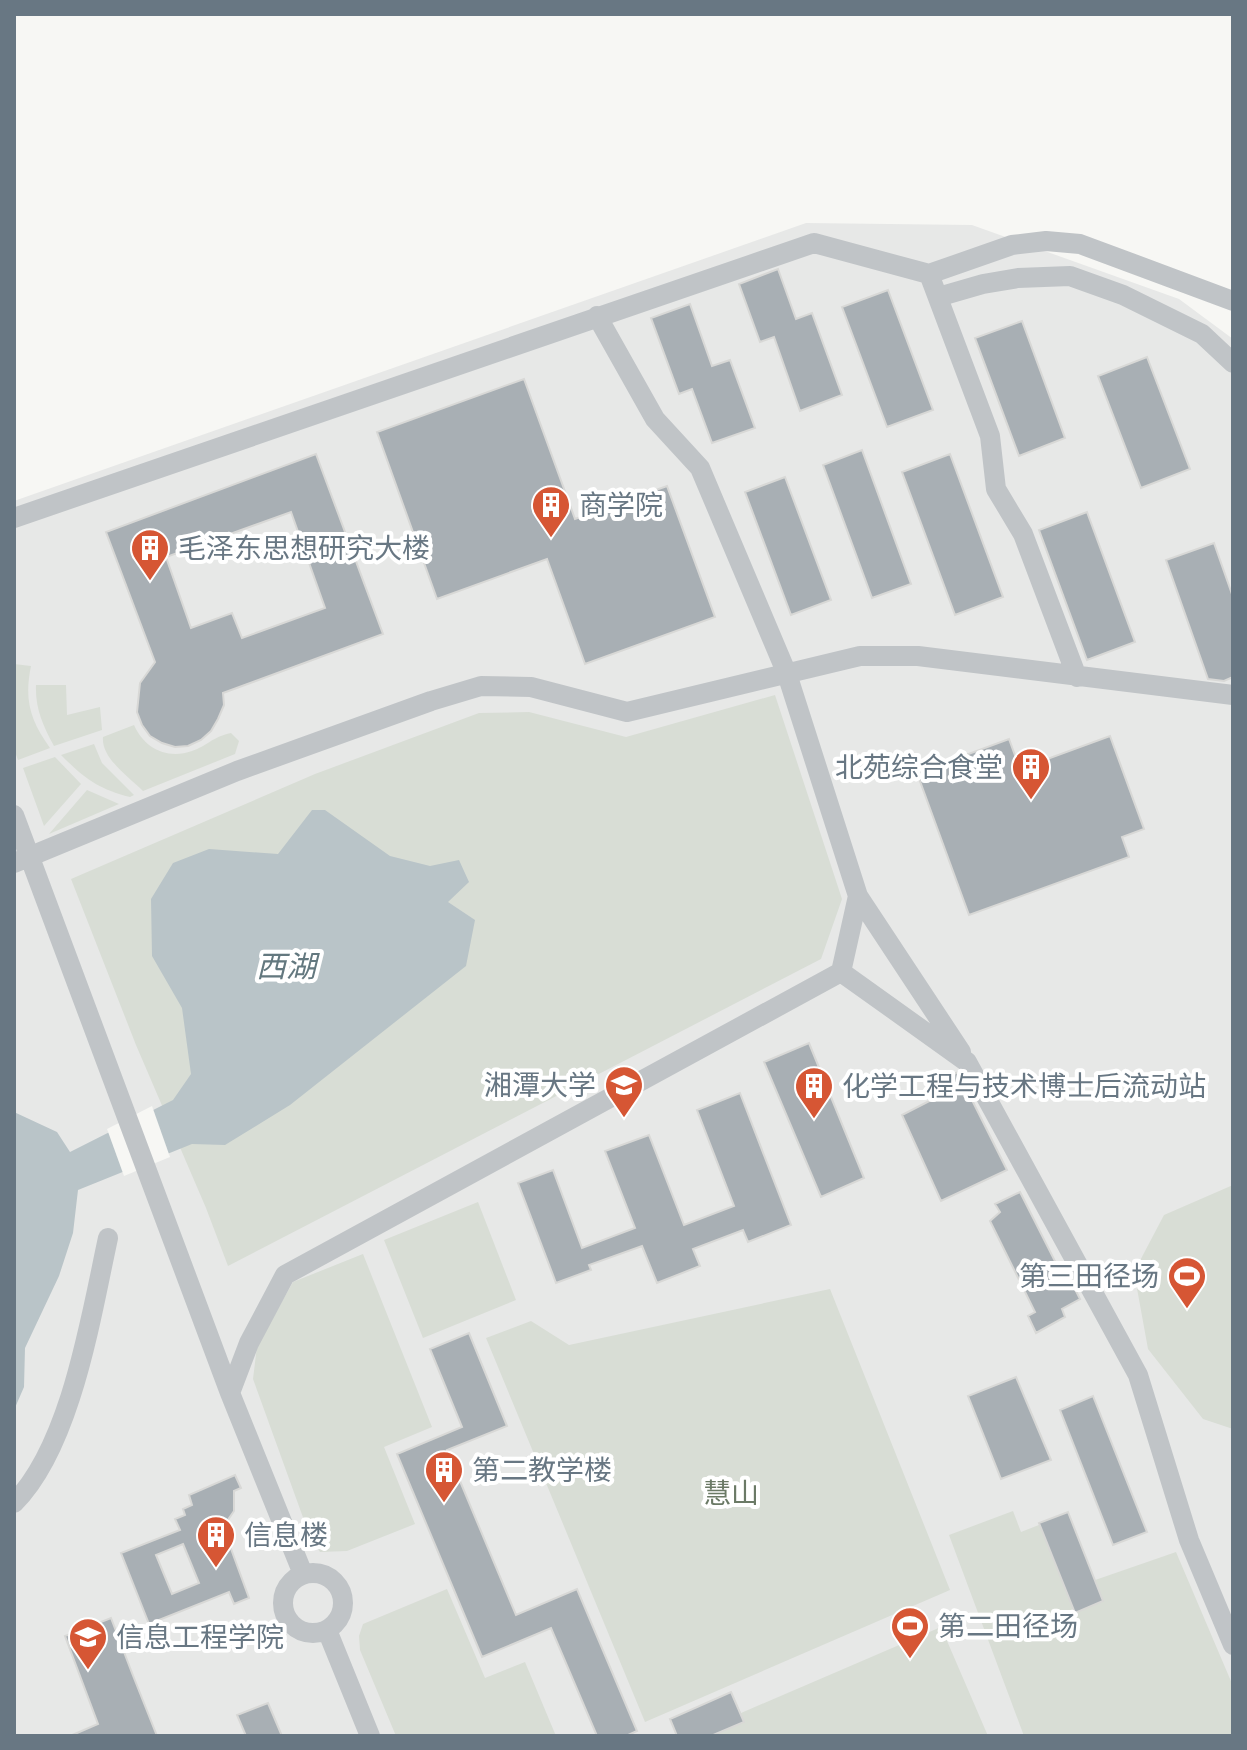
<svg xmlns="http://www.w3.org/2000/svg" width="1247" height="1750" font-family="'DM Sans','Noto Sans SC',sans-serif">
	<rect width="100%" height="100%" fill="#f7f7f4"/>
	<path fill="#e7e8e7" d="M806 223 972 225 1179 299 1233 339V1736H14V501Z"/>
	<path fill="#d8ddd5" d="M14 664 31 666C24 700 30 720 50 748L18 760 14 749Z
		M36 685H66L67 715 100 707 102 730 54 746C43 726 35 708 36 685Z
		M775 695 842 899 821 959 228 1266 206 1208 136 1045 71 879 315 774 479 713 529 712 626 737Z
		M134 725C144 748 167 760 192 751 207 746 212 737 231 733L239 741 235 754 143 791C129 777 101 758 103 737Z
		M94 744 102 763 134 795 130 797C98 789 84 778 61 755Z
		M55 757 81 784 44 826 23 768Z
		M87 790 119 804 49 834Z
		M1233 1185V1429L1203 1419 1148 1349 1134 1272 1164 1215Z
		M478 1202 516 1300 423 1338 384 1240Z
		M363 1254 432 1427 384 1447 415 1524 347 1551 320 1552 309 1534 253 1379 257 1346 293 1282Z
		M830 1289 950 1590 645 1722 486 1338 531 1321 569 1345Z
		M1013 1511 1021 1532 1049 1521 1075 1587 1176 1552 1233 1686V1736H1024L949 1535Z
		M447 1589 485 1678 525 1662 556 1736H396L360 1650 359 1636 363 1624Z
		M941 1627 988 1736H677L670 1719 731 1692 741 1713Z"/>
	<path fill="#b9c4c8" d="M312 810H325L390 856 430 866 459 860 469 882 448 902 475 920 466 966 290 1105 225 1145 192 1144 78 1190 73 1233 59 1276 25 1348 24 1387 14 1410V1112L57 1132 70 1152 173 1100 191 1074 182 1008 152 956 151 899 173 863 209 849 278 854Z"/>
	<path fill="#f7f7f4" d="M152 1106 170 1157 124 1176 107 1129Z"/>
	<path fill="#a8afb4" stroke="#d8d8d6" stroke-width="2" fill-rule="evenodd" d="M778 269 796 319 812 313 842 395 800 411 774 337 760 342 739 284Z
		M888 290 933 410 887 427 842 307Z
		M690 304 712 366 730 360 755 428 712 443 692 389 679 394 651 318Z
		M1022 321 1065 438 1019 456 975 338Z
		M1147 357 1190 469 1141 488 1098 376Z
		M524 379 575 519 667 486 715 617 585 664 547 559 437 599 377 432Z
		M862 450 911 584 872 598 823 465Z
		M316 454 383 634 223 693 224 705 218 719 211 731 201 740 188 746 175 747 162 743 150 736 142 725 137 712 140 683 155 662 106 532ZM291 512 325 608 242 638 232 613 191 628 166 557Z
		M950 454 1003 597 955 615 902 472Z
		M785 477 831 600 791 615 745 492Z
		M1087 512 1135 642 1087 660 1039 530Z
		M1214 543 1233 597V677L1224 681 1208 679 1166 560Z
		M1110 736 1144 829 1122 837 1129 857 969 915 917 773 1009 739 1020 769Z
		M809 1043 864 1178 821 1197 764 1062Z
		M958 1072 1007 1170 941 1201 902 1115 943 1094 936 1082Z
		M740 1093 791 1225 748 1242 743 1230 693 1249 700 1266 657 1283 642 1246 589 1265 591 1270 556 1283 518 1183 553 1170 582 1248 635 1228 605 1151 649 1135 684 1225 734 1206 697 1110Z
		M1020 1192 1066 1283 1071 1281 1080 1299 1062 1309 1065 1317 1036 1333 1028 1316 1035 1312 990 1221 1000 1212 995 1204Z
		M469 1333 507 1426 447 1450 516 1615 577 1589 637 1731 626 1736H597L551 1628 482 1657 397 1454 462 1427 430 1349Z
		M1016 1377 1051 1460 1001 1479 968 1396Z
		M1093 1396 1147 1532 1113 1545 1060 1410Z
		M235 1475 241 1488 234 1491V1511L223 1527 249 1598 234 1604 229 1592 149 1624 121 1553 180 1530 175 1519 185 1515 183 1509 192 1505 189 1495ZM183 1544 199 1583 172 1594 156 1555Z
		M1068 1512 1103 1601 1075 1613 1039 1523Z
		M111 1618 132 1673 157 1736H70L98 1724 65 1636Z
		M731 1692 744 1722 711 1736H677L670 1719Z
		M268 1703 282 1736H246L237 1715Z"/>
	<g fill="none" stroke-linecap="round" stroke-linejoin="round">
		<path stroke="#c0c4c7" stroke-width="20" d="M929 274 990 436 996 489 1023 534 1077 677
			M938 297 983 284 1018 278 1070 276 1123 295 1202 334 1233 363
			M597 316 655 419 700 468 787 674 858 896 841 972
			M14 518 814 243 929 274 1012 245 1046 241 1080 244 1233 301
			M14 815 230 1393
			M14 863 237 771 431 701 481 686 531 687 627 712 860 656H918L1233 695
			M858 896 961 1052
			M14 1503C71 1446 91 1316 108 1238
			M283 1603a30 30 0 1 1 60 0a30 30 0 1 1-60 0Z
			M303 1574 230 1393 249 1343 285 1275 841 972 967 1062 1138 1375 1189 1540 1233 1645
			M327 1630 370 1736"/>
	</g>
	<defs>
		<symbol id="building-pin" viewBox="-11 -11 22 30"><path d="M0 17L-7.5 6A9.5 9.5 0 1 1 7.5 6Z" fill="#d65634" stroke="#fff"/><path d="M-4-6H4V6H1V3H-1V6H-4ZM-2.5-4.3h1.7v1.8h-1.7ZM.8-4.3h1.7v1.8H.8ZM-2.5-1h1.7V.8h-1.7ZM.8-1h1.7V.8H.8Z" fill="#fff"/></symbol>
		<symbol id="university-pin" viewBox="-11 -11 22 30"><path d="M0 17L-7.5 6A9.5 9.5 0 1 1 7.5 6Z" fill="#d65634" stroke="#fff"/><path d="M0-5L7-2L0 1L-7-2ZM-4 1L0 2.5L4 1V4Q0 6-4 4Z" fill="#fff"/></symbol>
		<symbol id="stadium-pin" viewBox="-11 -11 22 30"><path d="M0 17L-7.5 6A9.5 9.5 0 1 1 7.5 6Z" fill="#d65634" stroke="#fff"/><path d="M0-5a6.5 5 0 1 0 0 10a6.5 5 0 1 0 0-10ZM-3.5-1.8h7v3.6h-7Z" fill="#fff"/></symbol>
	</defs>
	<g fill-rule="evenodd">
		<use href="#building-pin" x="529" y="483" width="44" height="60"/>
		<use href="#building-pin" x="128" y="526" width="44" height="60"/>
		<use href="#building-pin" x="1009" y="745" width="44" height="60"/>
		<use href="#university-pin" x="602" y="1063" width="44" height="60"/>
		<use href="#building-pin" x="792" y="1064" width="44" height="60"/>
		<use href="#stadium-pin" x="1165" y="1254" width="44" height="60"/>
		<use href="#building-pin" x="422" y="1448" width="44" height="60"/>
		<use href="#building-pin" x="194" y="1513" width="44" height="60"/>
		<use href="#stadium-pin" x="888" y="1604" width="44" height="60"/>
		<use href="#university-pin" x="66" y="1615" width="44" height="60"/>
	</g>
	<g text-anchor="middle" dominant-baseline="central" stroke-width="8" stroke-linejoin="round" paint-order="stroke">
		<g font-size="28" fill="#687783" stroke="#fff" text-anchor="start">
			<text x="579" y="505">商学院</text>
			<text x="178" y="548">毛泽东思想研究大楼</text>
			<text x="1003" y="767" text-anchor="end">北苑综合食堂</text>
			<text x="596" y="1085" text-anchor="end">湘潭大学</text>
			<text x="842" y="1086">化学工程与技术博士后流动站</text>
			<text x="1159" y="1276" text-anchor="end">第三田径场</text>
			<text x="472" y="1470">第二教学楼</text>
			<text x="244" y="1535">信息楼</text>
			<text x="938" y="1626">第二田径场</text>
			<text x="116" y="1637">信息工程学院</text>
		</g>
		<g font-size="28" fill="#6b7a66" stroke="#fff">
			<text x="731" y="1493">慧山</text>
		</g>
		<g font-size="30" font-style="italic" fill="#63787f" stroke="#fff">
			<text x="286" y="966">西湖</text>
		</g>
	</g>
	<rect width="1247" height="1750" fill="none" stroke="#687783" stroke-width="32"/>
</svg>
